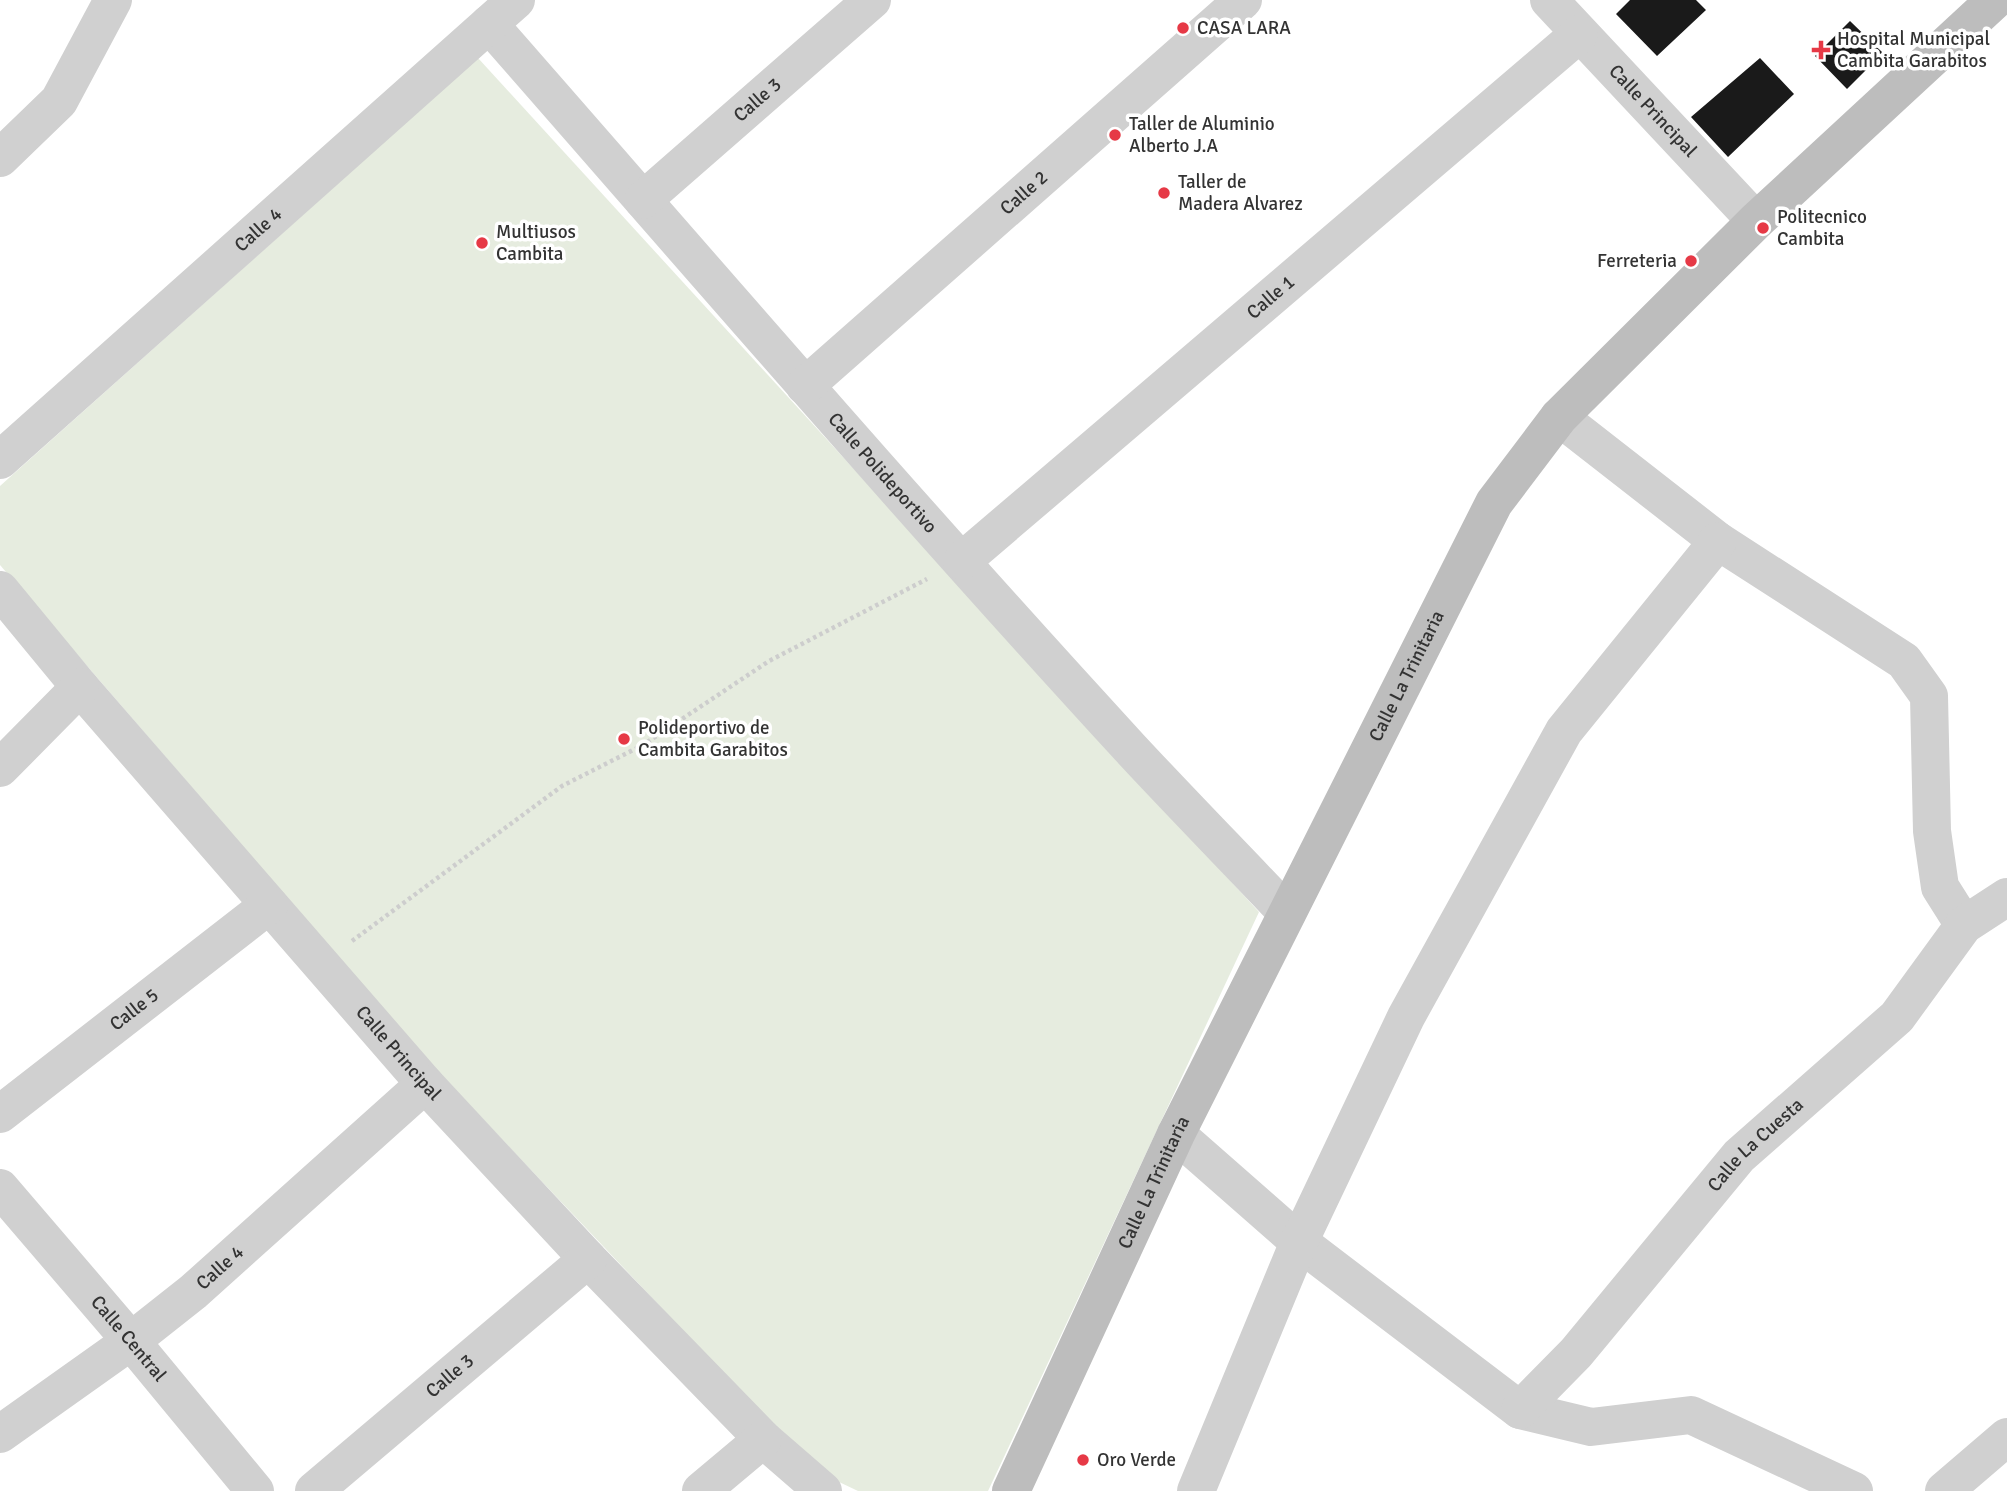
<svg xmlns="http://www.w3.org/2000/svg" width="2007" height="1491" font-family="Signika,sans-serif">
	<rect width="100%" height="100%" fill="#fff"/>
	<path fill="#e6ecdf" d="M478 58 1259 912 988 1491H858L837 1481 779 1432 426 1059 0 565V486Z"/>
	<path fill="#1a1a1a" d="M1630 0H1696L1706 10 1657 56 1616 14Z
		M1850 21 1883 53 1847 89 1815 56Z
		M1760 58 1794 94 1728 157 1691 117Z"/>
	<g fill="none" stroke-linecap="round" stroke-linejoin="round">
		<path stroke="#cdcdcd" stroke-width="4.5" stroke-dasharray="3.5 3.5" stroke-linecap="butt" d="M352 941 562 786 643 745 769 661 927 579"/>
		<g stroke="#d0d0d0" stroke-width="38">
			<path id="s1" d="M1549 0 1756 221"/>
			<path id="s2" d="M489 24C701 266 912 511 1130 748 1182 804 1235 858 1287 913"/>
			<path d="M0 158 59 101 113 0"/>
			<path id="s3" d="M643 200 872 0"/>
			<path id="s4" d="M805 386 1243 0"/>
			<path d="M1559 417 1718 541 1904 661 1929 696 1932 831 1940 887 1964 925"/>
			<path id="s5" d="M0 460 516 0"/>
			<path id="s6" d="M962 561 1579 34"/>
			<path id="s7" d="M0 590 80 687 425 1084 588 1259 763 1439 823 1491"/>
			<path d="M0 768 80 687"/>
			<path id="s8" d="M0 1114 269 905"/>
			<path d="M1176 1134 1299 1242 1520 1410 1591 1427 1691 1415 1854 1491"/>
			<path id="s9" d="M0 1188 131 1341 255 1491"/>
			<path id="s10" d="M1520 1410 1576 1353 1739 1156 1897 1017 1964 925 2007 897"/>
			<path id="s11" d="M0 1434 131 1341 193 1292 425 1084"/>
			<path id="s12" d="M314 1491 588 1259"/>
			<path d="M701 1491 763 1439"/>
			<path d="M1196 1491 1299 1242 1406 1017 1564 731 1718 541"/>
			<path d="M1944 1491 2007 1437"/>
		</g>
		<path stroke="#bdbdbd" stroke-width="38" id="s13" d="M1011 1491 1176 1134 1494 503 1559 417 1756 221 1995 0"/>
	</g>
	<g fill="#e63946" stroke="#fff" stroke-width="2.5">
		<circle cx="1183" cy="28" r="7"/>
		<path d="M1817.5 39.5h7v7h7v7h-7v7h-7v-7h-7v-7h7z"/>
		<circle cx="1115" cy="135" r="7"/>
		<circle cx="1164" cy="193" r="7"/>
		<circle cx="1763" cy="228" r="7"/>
		<circle cx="482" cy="243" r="7"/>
		<circle cx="1691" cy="261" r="7"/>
		<circle cx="624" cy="739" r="7"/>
		<circle cx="1083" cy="1460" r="7"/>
	</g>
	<g text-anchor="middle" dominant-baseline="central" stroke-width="7" stroke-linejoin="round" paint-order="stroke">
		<g font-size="19" fill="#333" stroke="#fff" text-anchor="start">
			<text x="1197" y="28">CASA LARA</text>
			<text x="1837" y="39">Hospital Municipal<tspan x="1837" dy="22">Cambita Garabitos</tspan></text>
			<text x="1129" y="124">Taller de Aluminio<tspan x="1129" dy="22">Alberto J.A</tspan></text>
			<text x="1178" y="182">Taller de<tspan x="1178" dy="22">Madera Alvarez</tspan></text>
			<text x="1777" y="217">Politecnico<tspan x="1777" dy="22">Cambita</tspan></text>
			<text x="496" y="232">Multiusos<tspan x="496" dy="22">Cambita</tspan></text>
			<text x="1677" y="261" text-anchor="end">Ferreteria</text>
			<text x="638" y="728">Polideportivo de<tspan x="638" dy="22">Cambita Garabitos</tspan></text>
			<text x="1097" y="1460">Oro Verde</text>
		</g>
		<g font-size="19" fill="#333" stroke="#fff">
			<text stroke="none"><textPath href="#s3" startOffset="152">Calle 3</textPath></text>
			<text stroke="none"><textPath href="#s1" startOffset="152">Calle Principal</textPath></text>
			<text stroke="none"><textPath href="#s4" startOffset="292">Calle 2</textPath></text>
			<text stroke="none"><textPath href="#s5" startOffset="346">Calle 4</textPath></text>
			<text stroke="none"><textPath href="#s6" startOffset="406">Calle 1</textPath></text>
			<text stroke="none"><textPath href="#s2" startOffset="597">Calle Polideportivo</textPath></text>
			<text stroke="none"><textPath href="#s13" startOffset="906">Calle La Trinitaria</textPath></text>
			<text stroke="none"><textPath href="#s8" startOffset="170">Calle 5</textPath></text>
			<text stroke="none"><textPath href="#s7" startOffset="611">Calle Principal</textPath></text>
			<text stroke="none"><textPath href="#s10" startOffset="355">Calle La Cuesta</textPath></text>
			<text stroke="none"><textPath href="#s13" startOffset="340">Calle La Trinitaria</textPath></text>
			<text stroke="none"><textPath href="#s11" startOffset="276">Calle 4</textPath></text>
			<text stroke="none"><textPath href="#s9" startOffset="198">Calle Central</textPath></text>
			<text stroke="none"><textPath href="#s12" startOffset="178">Calle 3</textPath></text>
		</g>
	</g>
</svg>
